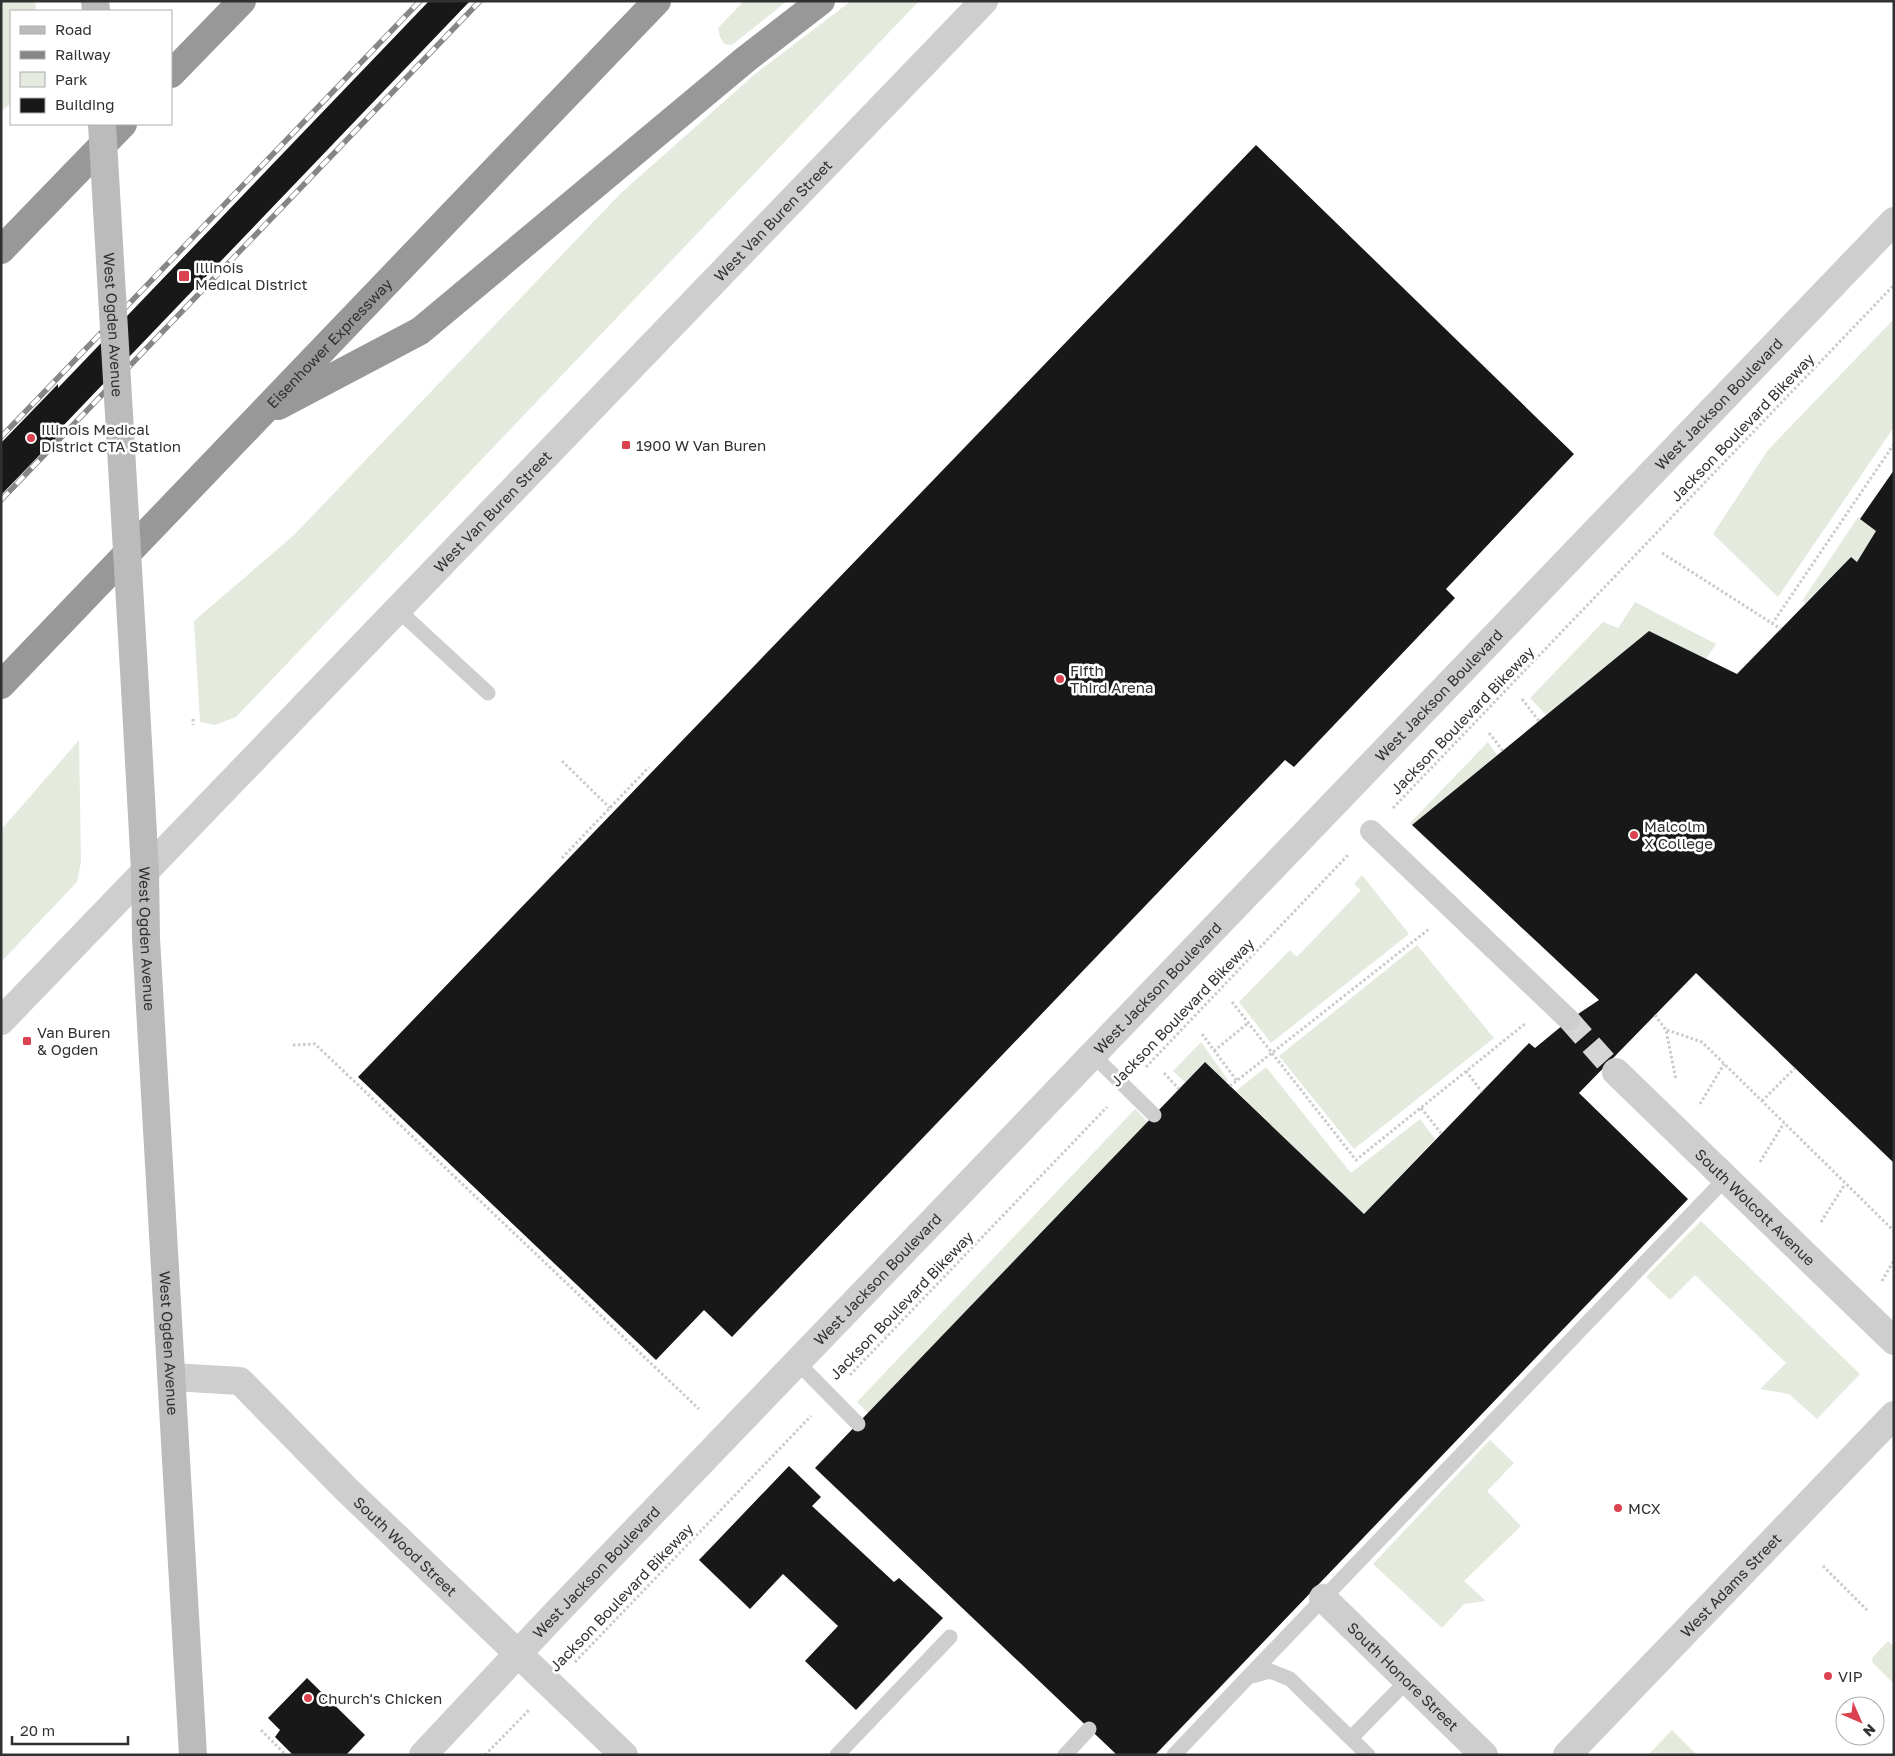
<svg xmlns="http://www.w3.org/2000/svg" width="1895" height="1756" font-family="'Golos Text',sans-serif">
	<rect width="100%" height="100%" fill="#fff"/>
	<path fill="#e4eade" d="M1 1H35L36 11H11V103L1 112Z
		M744 1H787L732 45 724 44 720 37 718 28Z
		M851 1H919L236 717 215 725 200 722 194 621 294 535 621 193 755 74Z
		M1894 319V427L1778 597 1713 534 1768 450Z
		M1858 517 1876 531 1857 562 1851 557 1805 603 1802 601Z
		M1635 602 1716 644 1706 659 1649 631 1546 715 1530 698 1603 622 1618 628Z
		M79 740 81 862 77 882 1 962V830Z
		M1488 742 1497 755 1412 825 1410 823Z
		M1362 875 1409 934 1271 1043 1239 1002 1290 950 1297 957 1361 890 1354 884Z
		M1417 945 1494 1038 1354 1149 1279 1056Z
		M1201 1042 1228 1080 1226 1082 1205 1062 1185 1082 1173 1071Z
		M1266 1067 1351 1173 1420 1119 1435 1139 1364 1214 1236 1091Z
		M1135 1109 1148 1122 868 1413 857 1402Z
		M1701 1221 1860 1374 1817 1419 1789 1394 1760 1389 1786 1363 1695 1275 1670 1300 1646 1277Z
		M1490 1440 1514 1463 1487 1491 1521 1526 1464 1581 1486 1601 1464 1604 1442 1628 1373 1564Z
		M1888 1641 1894 1646V1684L1872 1662 1873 1657Z
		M1672 1730 1697 1755H1648Z"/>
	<path fill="#181818" d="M429 1H470L61 428V433L1 495V443L58 384V388Z
		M1256 145 1574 454 1446 589 1455 598 1294 767 1285 760 732 1337 704 1310 656 1360 358 1077Z
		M1894 470V1163L1696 973 1579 1093 1688 1199 1155 1755H1117L815 1468 1205 1062 1364 1214 1529 1043 1535 1048 1569 1020 1599 1000 1412 825 1649 631 1737 674 1851 557 1857 562 1876 531 1860 519Z
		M789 1466 821 1497 812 1506 894 1582 899 1578 943 1618 856 1710 805 1661 838 1626 783 1574 750 1609 699 1560Z
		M307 1678 365 1735 346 1755H293L275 1737 280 1730 268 1718Z"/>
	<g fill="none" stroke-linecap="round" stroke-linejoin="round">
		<path stroke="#d6d6d6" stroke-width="22" stroke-dasharray="22 11" stroke-linecap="butt" d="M1569 1020 1608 1064"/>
		<path stroke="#cbcbcb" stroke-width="3" stroke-dasharray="2.5 2.5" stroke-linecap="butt" d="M1662 553 1781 629
			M1772 624 1894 444
			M1522 699 1539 721
			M193 719V725
			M1489 733 1503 751
			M562 761 610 808
			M1393 808 1894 285
			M562 858 649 767
			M1232 1002 1356 1160 1526 1023
			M1655 1015 1666 1030 1676 1080
			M1667 1030 1702 1042 1894 1231
			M1202 1034 1237 1081
			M293 1045 315 1044 699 1409
			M1214 1051 1248 1023
			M1146 1067 1349 854
			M1466 1071 1482 1092
			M1164 1073 1179 1089
			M1230 1086 1429 929
			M1762 1101 1795 1068
			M1700 1104 1724 1064
			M1421 1108 1441 1133
			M1760 1162 1784 1123
			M1821 1222 1845 1184
			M1882 1281 1894 1260
			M850 1375 1107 1107
			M1823 1566 1867 1610
			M1893 1636H1894
			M575 1662 811 1416
			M261 1730 286 1755
			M485 1755 529 1710"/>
		<path stroke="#cecece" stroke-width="15" d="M398 610 488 693
			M1093 1055 1154 1115
			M798 1363 858 1424
			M1248 1677 1726 1178
			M1351 1738 1407 1681
			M837 1755 950 1637
			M1065 1755 1089 1729
			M1174 1755 1248 1677 1270 1671 1290 1679 1368 1755"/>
		<path stroke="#cecece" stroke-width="22" d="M1371 831 1569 1020"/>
		<g stroke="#cecece" stroke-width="28">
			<path id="s1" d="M1616 1072 1894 1341"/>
			<path id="s2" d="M172 1377 240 1381 346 1489 624 1755"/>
			<path id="s3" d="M1323 1598 1484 1755"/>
		</g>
		<g stroke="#cecece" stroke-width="28">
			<path id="s4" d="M1 1021 984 1"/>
			<path id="s5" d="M423 1755 558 1611 1894 221"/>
			<path id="s6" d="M1567 1755 1894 1415"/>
		</g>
		<g stroke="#bbb" stroke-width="28">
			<path d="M95 1 96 11"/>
			<path id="s7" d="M135 688 145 871 146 938 193 1755"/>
		</g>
		<g stroke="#989898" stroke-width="28">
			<path d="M171 74 242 1"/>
			<path d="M1 250 123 124"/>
			<path d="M278 406 420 331 746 59 821 1"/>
			<path id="s8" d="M1 685 657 1"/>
		</g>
		<defs>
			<path id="rail" d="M1 437 420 1
				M1 500 480 1"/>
		</defs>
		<use href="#rail" stroke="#868686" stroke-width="5.5"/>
		<use href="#rail" stroke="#fff" stroke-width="4" stroke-dasharray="11" stroke-linecap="butt"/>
		<path stroke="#bbb" stroke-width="28" id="s9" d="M102 124 135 688"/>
	</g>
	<g fill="#da424f" stroke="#fff" stroke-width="2">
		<rect x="178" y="270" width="12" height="12" rx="2.5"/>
		<circle cx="31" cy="438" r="5"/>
		<rect x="621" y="440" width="10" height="10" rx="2.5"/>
		<circle cx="1060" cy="679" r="5"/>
		<circle cx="1634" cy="835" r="5"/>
		<rect x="22" y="1036" width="10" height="10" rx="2.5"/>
		<circle cx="1618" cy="1508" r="5"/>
		<circle cx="1828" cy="1676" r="5"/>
		<circle cx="308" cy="1698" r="5"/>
	</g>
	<g text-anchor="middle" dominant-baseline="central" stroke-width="5" stroke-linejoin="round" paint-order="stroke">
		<g font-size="15" fill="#313131" stroke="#fff">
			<text stroke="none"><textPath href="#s4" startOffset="1112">West Van Buren Street</textPath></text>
			<text stroke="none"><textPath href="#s9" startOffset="201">West Ogden Avenue</textPath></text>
			<text stroke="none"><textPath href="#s8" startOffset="474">Eisenhower Expressway</textPath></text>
			<text stroke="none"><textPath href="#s5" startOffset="1872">West Jackson Boulevard</textPath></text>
			<text transform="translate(1742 427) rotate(-46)">Jackson Boulevard Bikeway</text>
			<text stroke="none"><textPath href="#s4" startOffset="708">West Van Buren Street</textPath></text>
			<text stroke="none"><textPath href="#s5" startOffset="1468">West Jackson Boulevard</textPath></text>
			<text transform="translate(1462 720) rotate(-46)">Jackson Boulevard Bikeway</text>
			<text stroke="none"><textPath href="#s7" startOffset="251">West Ogden Avenue</textPath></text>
			<text stroke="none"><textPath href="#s5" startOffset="1062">West Jackson Boulevard</textPath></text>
			<text transform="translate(1182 1012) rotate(-46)">Jackson Boulevard Bikeway</text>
			<text stroke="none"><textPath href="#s1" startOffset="194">South Wolcott Avenue</textPath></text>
			<text stroke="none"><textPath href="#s5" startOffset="658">West Jackson Boulevard</textPath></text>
			<text transform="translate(901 1305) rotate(-46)">Jackson Boulevard Bikeway</text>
			<text stroke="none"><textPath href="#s7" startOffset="656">West Ogden Avenue</textPath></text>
			<text stroke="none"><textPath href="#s2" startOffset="302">South Wood Street</textPath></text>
			<text stroke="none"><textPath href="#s5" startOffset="252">West Jackson Boulevard</textPath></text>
			<text stroke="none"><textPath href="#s6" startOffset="236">West Adams Street</textPath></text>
			<text transform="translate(621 1597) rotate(-46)">Jackson Boulevard Bikeway</text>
			<text stroke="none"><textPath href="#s3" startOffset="112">South Honore Street</textPath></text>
		</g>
		<g font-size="15" fill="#313131" stroke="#fff" text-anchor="start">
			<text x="195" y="267">Illinois<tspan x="195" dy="17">Medical District</tspan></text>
			<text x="41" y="429">Illinois Medical<tspan x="41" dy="17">District CTA Station</tspan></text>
			<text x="636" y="445">1900 W Van Buren</text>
			<text x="1070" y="670">Fifth<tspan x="1070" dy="17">Third Arena</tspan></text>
			<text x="1644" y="826">Malcolm<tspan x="1644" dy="17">X College</tspan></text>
			<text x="37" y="1032">Van Buren<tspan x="37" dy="17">&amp; Ogden</tspan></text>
			<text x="1628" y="1508">MCX</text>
			<text x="1838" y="1676">VIP</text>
			<text x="318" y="1698">Church's Chicken</text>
		</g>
	</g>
	<rect width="1895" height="1756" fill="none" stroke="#313131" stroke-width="5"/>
	<rect x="10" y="10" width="162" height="115" fill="#ffffff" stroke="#adadad"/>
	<rect x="20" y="26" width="25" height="8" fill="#bbbbbb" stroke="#adadad"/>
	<text x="55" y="35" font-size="15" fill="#313131">Road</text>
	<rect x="20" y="51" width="25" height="8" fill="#868686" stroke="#adadad"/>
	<text x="55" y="60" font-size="15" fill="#313131">Railway</text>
	<rect x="20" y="72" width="25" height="15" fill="#e4eade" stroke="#adadad"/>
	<text x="55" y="85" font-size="15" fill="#313131">Park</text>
	<rect x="20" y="98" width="25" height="15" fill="#181818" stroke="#adadad"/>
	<text x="55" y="110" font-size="15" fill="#313131">Building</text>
	<g transform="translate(1860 1721) rotate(135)"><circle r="24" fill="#ffffff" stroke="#adadad"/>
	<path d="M0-4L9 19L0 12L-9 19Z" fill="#da424f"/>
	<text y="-8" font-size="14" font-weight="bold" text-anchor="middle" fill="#313131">N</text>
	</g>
	<path d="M12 1736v8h116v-8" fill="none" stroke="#313131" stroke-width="2.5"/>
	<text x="20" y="1736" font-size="15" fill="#313131" stroke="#ffffff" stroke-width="4" paint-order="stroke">20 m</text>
</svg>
